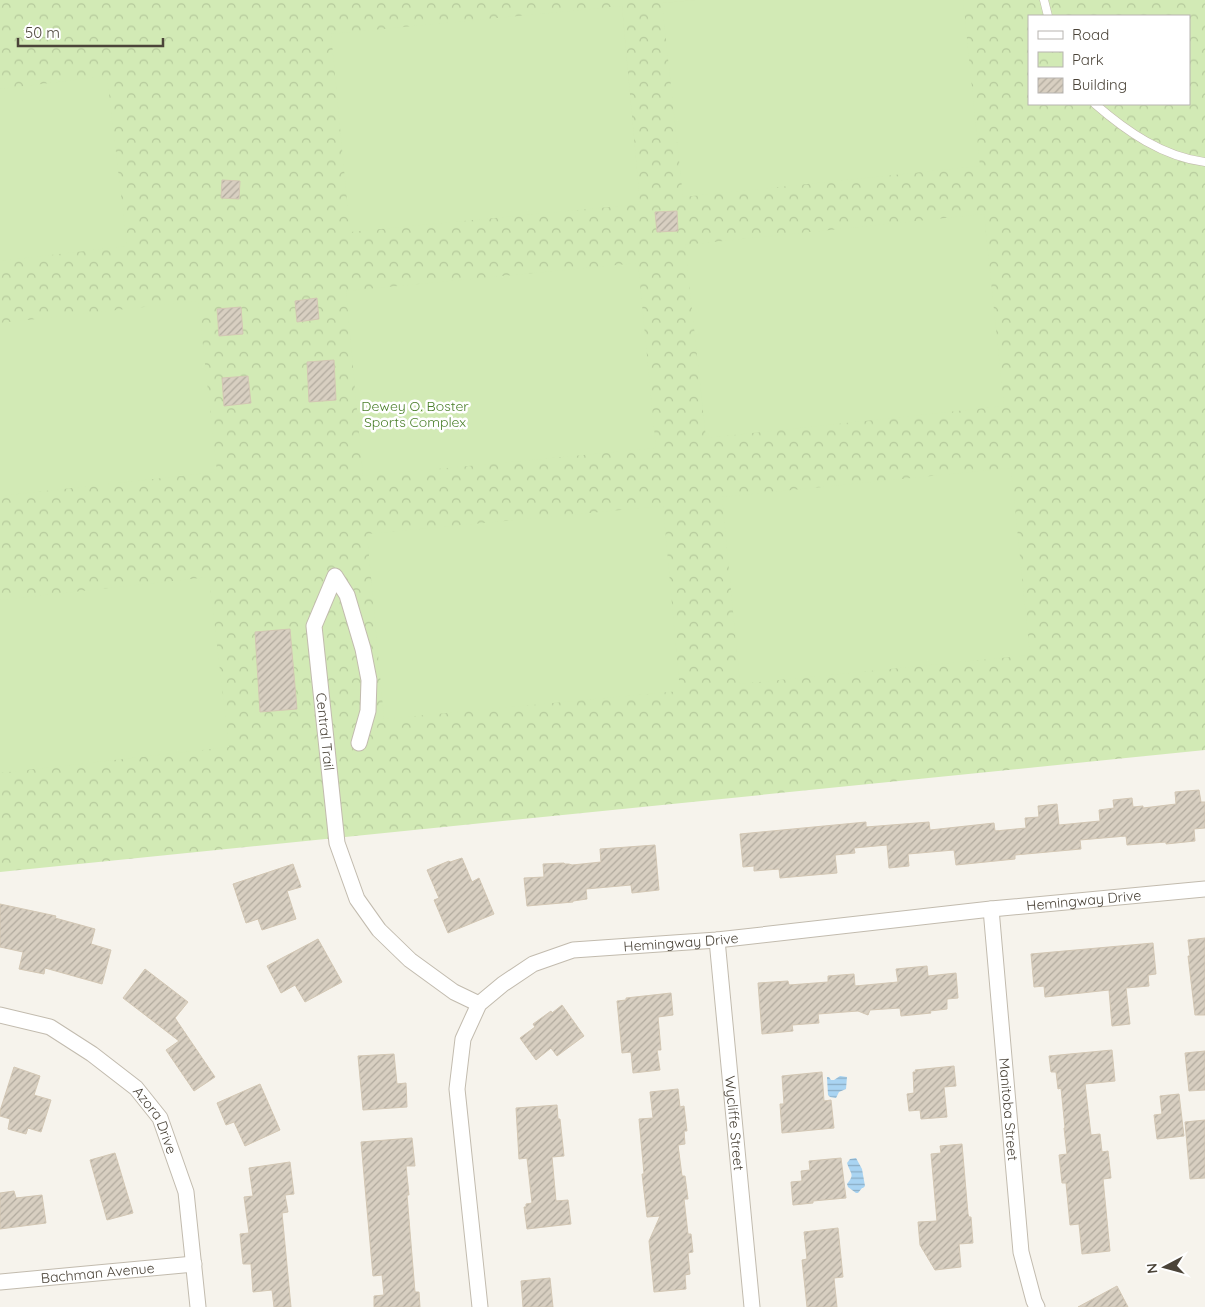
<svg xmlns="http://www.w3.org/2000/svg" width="1205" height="1307" font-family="Quicksand,sans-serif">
	<defs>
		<pattern id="park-crowns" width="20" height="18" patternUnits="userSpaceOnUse" patternTransform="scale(1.25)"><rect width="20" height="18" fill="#d2eab5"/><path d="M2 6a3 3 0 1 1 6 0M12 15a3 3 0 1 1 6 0" fill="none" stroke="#b6ca9c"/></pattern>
		<pattern id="water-rules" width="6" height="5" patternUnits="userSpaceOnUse" patternTransform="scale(1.25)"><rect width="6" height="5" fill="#a9d4f2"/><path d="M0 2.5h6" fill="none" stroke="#8caec5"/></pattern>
		<pattern id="building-hatch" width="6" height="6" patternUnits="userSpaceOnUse" patternTransform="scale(1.25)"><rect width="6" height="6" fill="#d8cfc1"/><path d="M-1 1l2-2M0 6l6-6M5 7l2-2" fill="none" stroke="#b1aa9e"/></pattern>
	</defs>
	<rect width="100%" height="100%" fill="#f6f3ec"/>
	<path fill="url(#park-crowns)" fill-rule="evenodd" d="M0 0H1205V750L0 872ZM1029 16H1189V104H1029Z"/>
	<path fill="#d2eab5" d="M695 0H963L980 166 683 197 662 3Z
		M622 6 640 204 350 232 331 34Z
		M107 76 127 246 0 261V89Z
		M984 214 1004 406 706 438 685 245Z
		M638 263 656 448 363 476 346 291Z
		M198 301 217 472 0 496V323Z
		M1011 468 1030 655 740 684 722 497Z
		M663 506 680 691 384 719 367 534Z
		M209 577 229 747 0 773V600Z"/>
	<path fill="url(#water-rules)" d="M840 1076 847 1077 846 1089 839 1092 836 1098 830 1097 828 1095 827 1078V1077H829L831 1080H834Z
		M856 1158 862 1169 865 1186 863 1188H862L858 1193H856L848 1187 847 1184C855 1174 851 1175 847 1163L850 1159Z"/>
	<path fill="url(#building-hatch)" stroke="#d3c7b4" d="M222 180 240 181 239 199 221 198Z
		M677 211 678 231 657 232 655 212Z
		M317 298 319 319 297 322 295 301Z
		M241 307 243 334 219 336 217 309Z
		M334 360 336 400 309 402 307 362Z
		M248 376 251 403 224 406 222 378Z
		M290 629 297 709 260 712 255 632Z
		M1199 790 1201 802H1205V828L1194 829 1195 841 1166 844V842L1127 845 1126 836 1080 840 1081 849 1015 855V859L956 865 954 850 908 854 909 866 889 868 887 845 854 848 855 853 835 855 837 873 780 878 779 869 754 871V866L743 867 740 834 866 822V827L929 822 930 830 994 823 995 831 1026 828 1025 818 1039 817 1038 806 1057 804 1059 825 1100 821 1099 810 1114 808 1113 800 1132 798 1133 807 1143 806V808L1176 804 1175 792Z
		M655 845 659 890 632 893 631 885 586 889 587 899 573 901V902L527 906 524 878 544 877 543 864 564 863 565 864H569L572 865 601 862 600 849Z
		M462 858 472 882 479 878 494 914 448 933 434 900 439 898 427 870 449 861 450 862Z
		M293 864 301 887 287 891 296 919 262 930 258 919 246 923 233 884Z
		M0 904 56 916 55 918 95 929 91 944 111 950 102 984 45 968 44 974 19 969 23 952 0 947Z
		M1205 938V1015H1195L1188 956H1190L1188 940Z
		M318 939 342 982 305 1002 295 985 281 993 267 966Z
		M1153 943 1156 974 1148 975 1149 986 1126 988 1130 1024 1112 1026 1109 990 1045 997 1044 986 1034 987 1031 954Z
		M927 966 928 976 956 973 958 998 947 999V1009L930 1011 931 1013 901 1016 900 1008 870 1010 868 1015 858 1011 818 1014 819 1023 792 1025 793 1031 762 1034 758 983 788 981 789 985 828 982V976L854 974 855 986 898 982 896 969Z
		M145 969 188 1002 175 1018 215 1077 194 1091 166 1050 179 1041 123 998Z
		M671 993 673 1015 658 1017 661 1050H657L660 1070 633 1073 631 1052 622 1053 617 1001 626 1000V998Z
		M562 1005 584 1036 557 1056 551 1048 536 1060 520 1038 535 1027 533 1024 551 1011 552 1013Z
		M1112 1050 1115 1081 1085 1084 1091 1135 1100 1134 1102 1152 1108 1151 1111 1178 1103 1179 1110 1251 1082 1254 1079 1224 1070 1225 1066 1183H1062L1059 1155 1067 1154 1064 1128H1065L1061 1088 1058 1089 1056 1072H1051L1049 1056Z
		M1205 1051V1090L1189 1091 1185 1053Z
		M394 1054 397 1084 406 1083 407 1107 363 1110 358 1056Z
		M954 1066 956 1086 944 1087 947 1117 921 1119 920 1110 909 1111 907 1094 914 1093 913 1072H916L915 1070Z
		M14 1067 40 1076 34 1095 51 1100 41 1132 28 1128 26 1134 8 1129 10 1119 0 1116V1111Z
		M822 1072 824 1101 831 1100 834 1128 782 1133 780 1104H784L782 1076Z
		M260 1084 280 1130 245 1146 234 1122 226 1125 217 1103Z
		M678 1089 680 1107 684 1106 687 1131H684L685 1144 678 1145 682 1176H685L688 1199H684L688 1234H691L693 1252 688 1253 690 1274 685 1275 686 1289 654 1292 649 1241 660 1216 647 1217 642 1174H644L639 1119 653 1118 650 1092Z
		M1179 1094 1184 1136 1157 1139 1154 1115 1162 1114 1160 1096Z
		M557 1105 558 1119H560L564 1156 552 1157 556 1201 568 1200 571 1224 527 1229 524 1207H526V1204L532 1203 527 1158 519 1159 516 1108Z
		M1205 1120V1178L1190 1179 1185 1122Z
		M412 1138 415 1166H406L409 1195H407L415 1292H419L420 1307H374V1296L384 1295 382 1275 373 1276 361 1142Z
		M962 1144 968 1214 969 1217H971L973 1243 959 1244 961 1267 935 1270 920 1245 918 1222 937 1221 931 1154 941 1153 940 1146Z
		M115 1153 133 1213 107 1220 90 1160Z
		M841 1158 846 1198 813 1201V1203L793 1205 791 1182 802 1181 801 1171 810 1170 809 1161Z
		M290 1162 294 1194 285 1195 288 1212 282 1213 291 1307H274L272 1290 253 1292 251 1264H243L240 1234 249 1233 244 1197 253 1196 249 1168Z
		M14 1191 16 1198 42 1195 46 1223 0 1229V1193Z
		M838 1228 843 1277 834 1278 837 1307H807L802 1260 807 1259 804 1232Z
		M550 1278 553 1307H523L521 1281Z
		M1117 1286 1128 1307H1078Z"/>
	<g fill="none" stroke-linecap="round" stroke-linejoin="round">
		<defs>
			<path id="service" d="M1044 0 1048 16
				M1095 104C1126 131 1163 157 1205 162"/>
			<g id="minor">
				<path id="s1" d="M359 743 368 711 369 680 363 649 347 595 335 576 314 626 337 843 357 899 379 930 410 960 454 992 479 1004"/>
				<path id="s2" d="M991 909 1021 1252 1034 1301 1037 1307"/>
				<path id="s3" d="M717 940 752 1307"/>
				<path id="s4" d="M0 1015 50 1027 92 1054 136 1088 160 1118 186 1192 198 1307"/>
				<path id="s5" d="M0 1282 194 1264"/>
				<path id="s6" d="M480 1307 457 1089 463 1039 479 1004 503 984 533 964 573 950 717 940 991 909 1205 889"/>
			</g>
		</defs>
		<use href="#service" stroke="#c2bbae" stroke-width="9"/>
		<use href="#minor" stroke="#c2bbae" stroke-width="17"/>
		<use href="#service" stroke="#fff" stroke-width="8"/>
		<use href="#minor" stroke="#fff" stroke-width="15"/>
	</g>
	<g text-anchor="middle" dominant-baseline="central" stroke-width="5" stroke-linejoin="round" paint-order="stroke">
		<g font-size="14" fill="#4a7f2a" stroke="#fff">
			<text x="415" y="406">Dewey O. Boster<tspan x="415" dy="16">Sports Complex</tspan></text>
		</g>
		<g font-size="14" fill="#4b4439" stroke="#fff">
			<text stroke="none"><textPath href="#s1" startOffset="335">Central Trail</textPath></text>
			<text stroke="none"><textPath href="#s6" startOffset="931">Hemingway Drive</textPath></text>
			<text stroke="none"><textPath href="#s6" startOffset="526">Hemingway Drive</textPath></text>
			<text stroke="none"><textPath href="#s2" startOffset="201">Manitoba Street</textPath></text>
			<text stroke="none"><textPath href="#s4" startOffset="195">Azora Drive</textPath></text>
			<text stroke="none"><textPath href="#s3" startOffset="184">Wycliffe Street</textPath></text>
			<text stroke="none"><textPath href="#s5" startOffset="98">Bachman Avenue</textPath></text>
		</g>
	</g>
	<rect x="1028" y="15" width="162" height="90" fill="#ffffff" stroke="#b7b4b0"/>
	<rect x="1038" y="31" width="25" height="8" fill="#ffffff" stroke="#b7b4b0"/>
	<text x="1072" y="40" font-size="15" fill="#4b4439">Road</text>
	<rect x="1038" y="52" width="25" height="15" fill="url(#park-crowns)" stroke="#b7b4b0"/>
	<text x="1072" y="65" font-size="15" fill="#4b4439">Park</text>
	<rect x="1038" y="78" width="25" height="15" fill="url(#building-hatch)" stroke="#b7b4b0"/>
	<text x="1072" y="90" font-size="15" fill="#4b4439">Building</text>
	<g transform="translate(1165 1267) rotate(264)" stroke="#ffffff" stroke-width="4" paint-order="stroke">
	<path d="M0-4L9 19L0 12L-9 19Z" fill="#4b4439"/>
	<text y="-8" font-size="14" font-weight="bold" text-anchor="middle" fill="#4b4439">N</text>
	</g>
	<path d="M18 38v8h145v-8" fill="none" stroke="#4b4439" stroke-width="2.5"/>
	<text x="25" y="38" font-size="15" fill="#4b4439" stroke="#ffffff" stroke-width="4" paint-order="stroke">50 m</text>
</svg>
